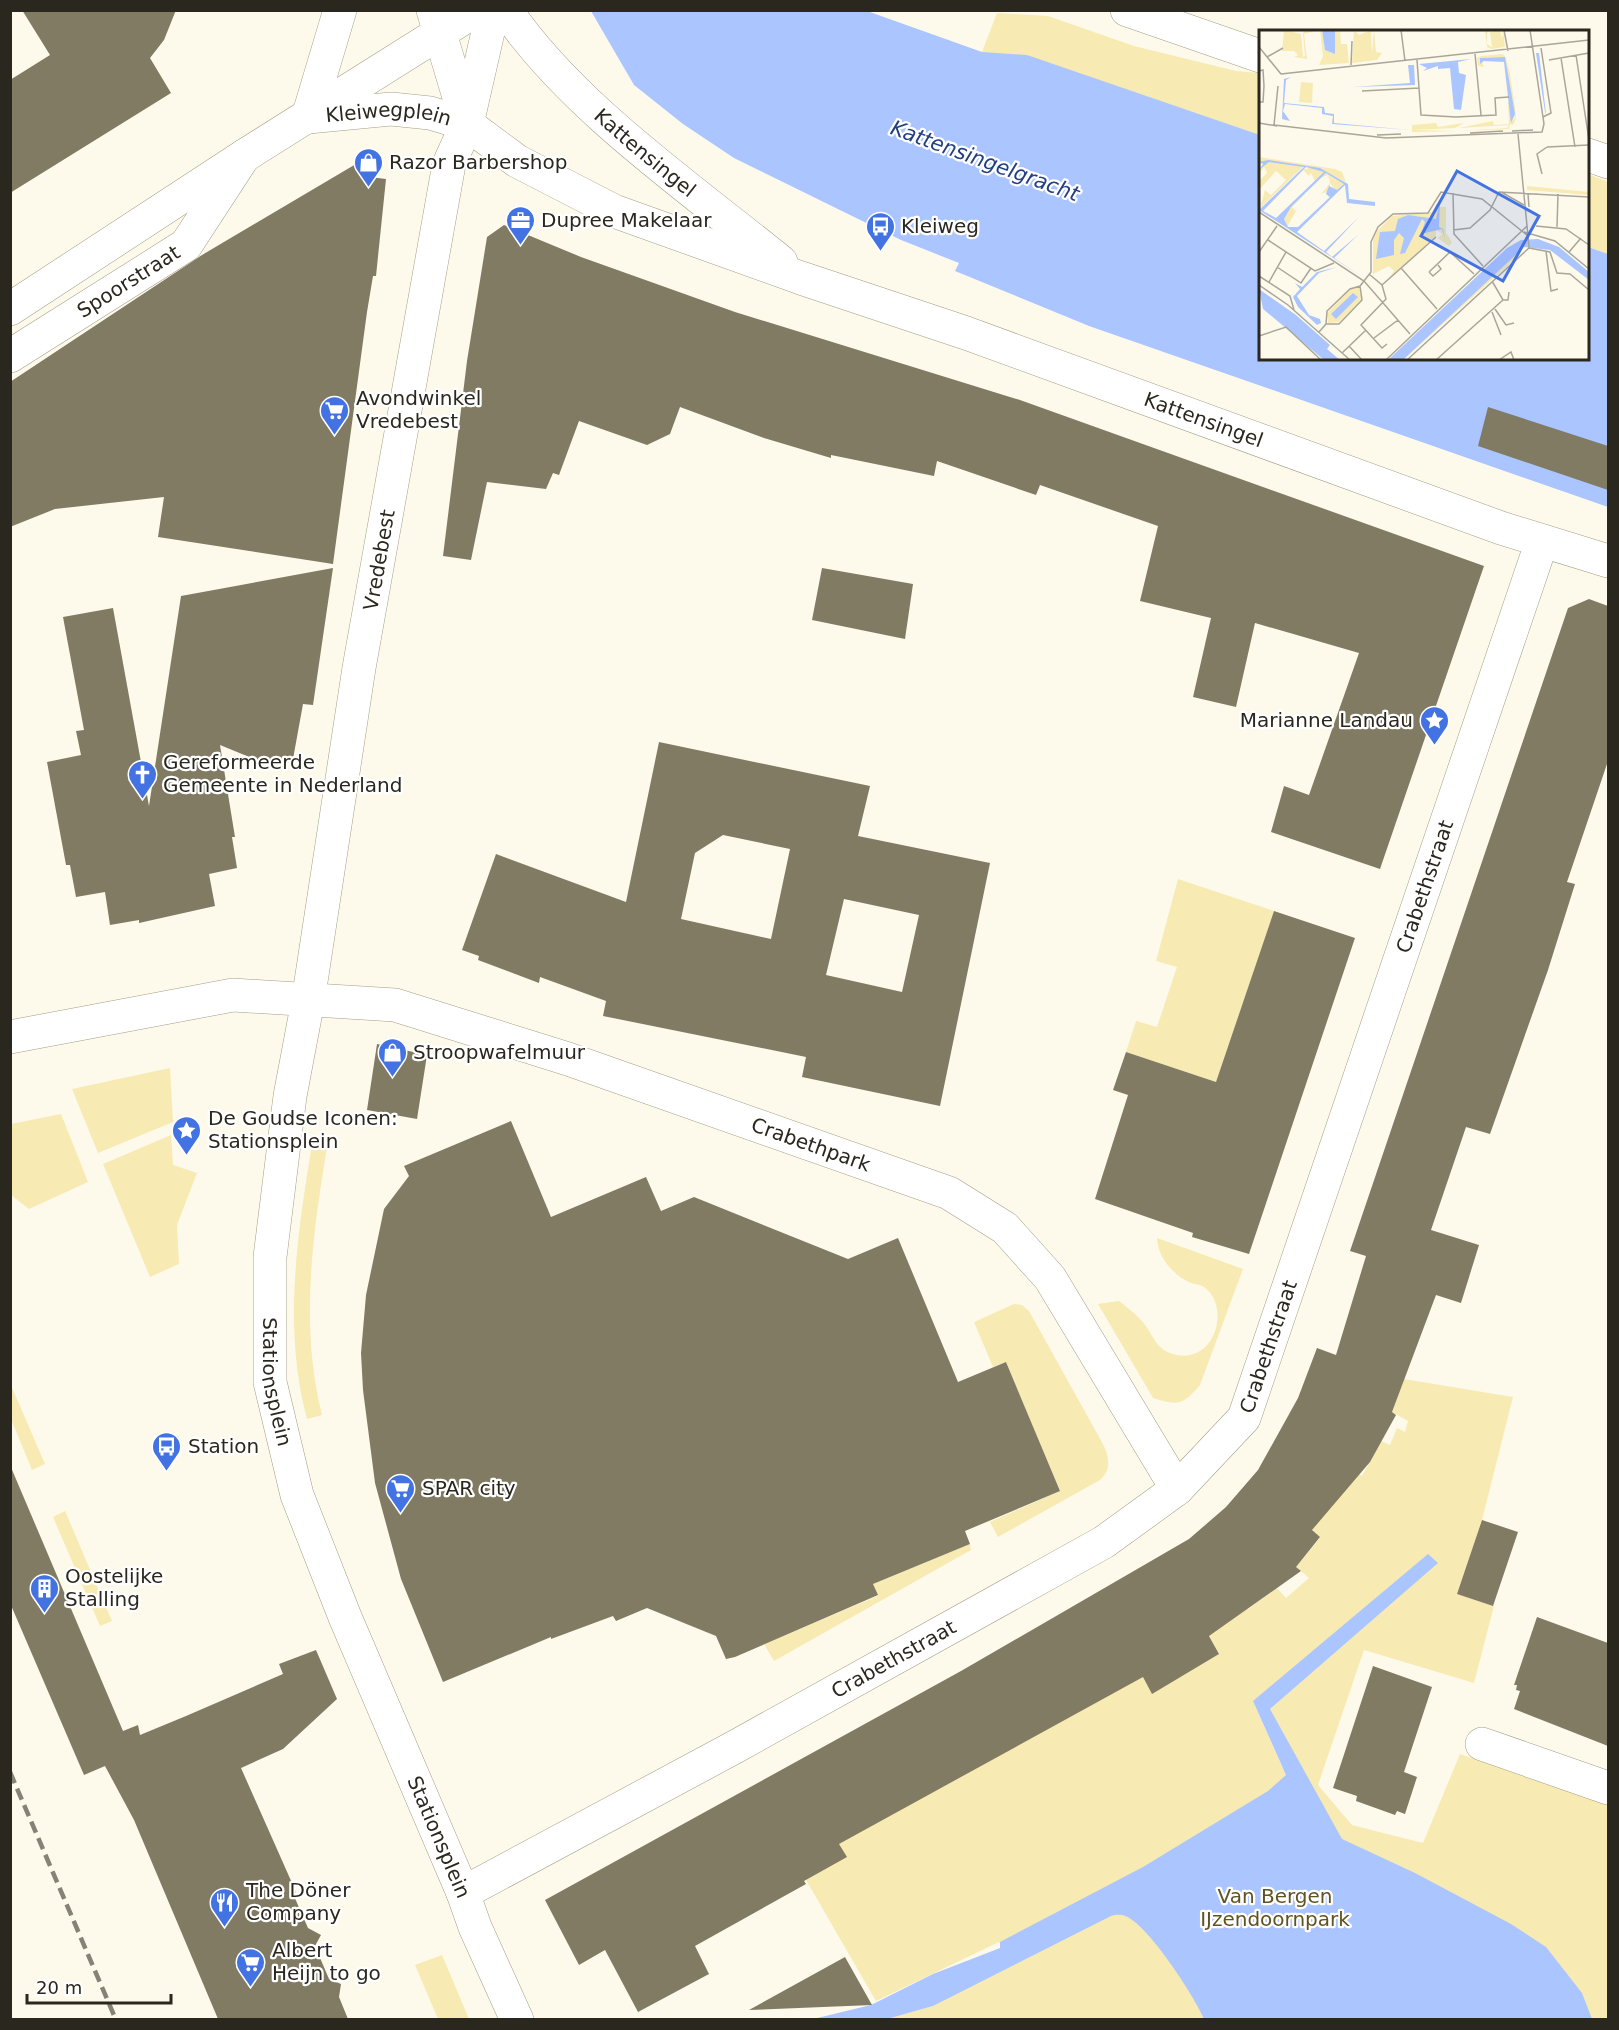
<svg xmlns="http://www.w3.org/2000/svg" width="1619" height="2030" font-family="'DejaVu Sans',sans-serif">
	<rect width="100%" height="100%" fill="#fefaeb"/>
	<path fill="#f7eab3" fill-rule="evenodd" d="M997 13 1048 16 1134 46 1236 71 1260 73V135L1116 86 982 52Z
		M1588 174 1608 182V254L1588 247Z
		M1178 879 1274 911 1216 1082 1126 1052 1136 1021 1157 1027 1177 967 1156 961Z
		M170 1068 173 1122 98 1153 72 1089Z
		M61 1114 88 1182 29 1209 11 1195V1124Z
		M171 1135 173 1165 197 1173 177 1225 179 1264 150 1277 103 1164Z
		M313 1138 328 1141C313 1233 299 1323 322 1415L307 1419C282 1327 298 1230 313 1138Z
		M1157 1238 1243 1269 1200 1385C1183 1405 1178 1406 1153 1398L1098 1304 1119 1301C1126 1307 1134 1312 1140 1319 1153 1332 1154 1349 1173 1354 1182 1357 1192 1356 1200 1351 1220 1339 1225 1302 1204 1287 1201 1285 1195 1284 1191 1283 1173 1275 1158 1258 1157 1238Z
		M1014 1304 1022 1305 1029 1311 1103 1444C1109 1457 1112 1469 1100 1480L998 1537 990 1522 1060 1491 1006 1362 993 1367 974 1322Z
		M1404 1379 1513 1397 1482 1520 1457 1594 1494 1606 1474 1683 1364 1650 1318 1785 1352 1825 1423 1843 1460 1754 1608 1805V2019H887L933 2006 1010 1966 999 1942 876 2001 802 1873 824 1852 1140 1671 1153 1693 1219 1654 1207 1631 1241 1601 1248 1609 1277 1588 1286 1598 1309 1578 1296 1567 1320 1538 1312 1530 1352 1469 1362 1476 1381 1441 1390 1445 1397 1428 1405 1432 1408 1421 1392 1412ZM1437 1563 1270 1709 1284 1771 1253 1701Z
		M10 1383 45 1464 32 1470 11 1419Z
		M65 1511 112 1621 100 1626 53 1517Z
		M970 1544 971 1550 774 1661 764 1644 878 1596 873 1584Z
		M442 1955 469 2019H438L415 1965Z"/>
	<path fill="#aac5ff" d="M591 11H867L982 52 1027 55 1260 135V358H1588V247L1608 254V507L1089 326 955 271 959 263 901 240 734 158 683 124 634 85Z
		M1428 1554 1438 1563 1270 1709 1342 1839 1415 1873 1511 1924 1546 1947 1582 1993 1592 2019H1204C1195 1997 1147 1923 1125 1916 1121 1914 1115 1915 1111 1916L933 2006 887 2019 809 2020 871 2005 933 1974 1000 1948V1942L1143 1867 1268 1791 1286 1775 1253 1701Z"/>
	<path fill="#817b64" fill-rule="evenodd" d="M22 10H176L164 40 150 58 171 93 10 193V80L50 55Z
		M361 161 362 176 386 179 376 276H373L367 312 333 564 158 537 164 497 55 509 10 527V382L202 255Z
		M504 225 581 257 735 312 1020 400 1484 566 1380 869 1271 832 1284 786 1309 795 1359 653 1255 623 1236 707 1193 697 1211 618 1140 601 1158 526 1040 485 1036 495 937 461 934 476 831 455V458L764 438 680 407 670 434 647 445 579 421 559 475 553 473 546 489 487 482 471 560 443 556 467 361 487 237Z
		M1488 407 1608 446V490L1478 446Z
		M333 568 313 705 303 704 293 759 274 767 220 745 235 837H232L237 868 209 874 215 906 139 923V920L110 925 105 892 76 897 70 865H66L47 762 81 755 76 731 84 730 63 617 113 608 149 806 181 596Z
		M822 568 913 584 905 639 812 620Z
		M1589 599 1608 606V761L1567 882 1575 884 1548 970 1490 1134 1466 1127 1431 1230 1479 1245 1461 1303 1436 1295 1392 1412 1396 1415 1370 1462 1312 1530 1320 1537 1296 1567 1301 1571 1209 1636 1219 1654 1152 1694 1143 1677 839 1844 847 1857 804 1881 806 1884 695 1946 709 1974 638 2012 605 1950 579 1965 545 1900 961 1671 1189 1539 1226 1507 1258 1470 1298 1398 1317 1348 1336 1355 1366 1256 1350 1251 1568 608Z
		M659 742 870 786 858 836 990 863 940 1106 802 1077 806 1057 603 1016 606 1001 540 977 539 983 478 960 479 956 462 950 496 854 626 902ZM723 835 790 849 771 939 681 919 695 853ZM844 899 919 915 902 992 826 975Z
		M1274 911 1355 938 1249 1254 1192 1237 1193 1233 1095 1199 1128 1095 1113 1090 1126 1052 1216 1082Z
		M377 1044 427 1055 417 1119 367 1110Z
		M511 1121 551 1217 646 1177 661 1211 694 1197 848 1259 898 1238 958 1382 1006 1362 1060 1491 965 1531 970 1544 873 1584 878 1595 735 1657 726 1659 716 1636 647 1608 616 1621 613 1616 551 1639V1637L443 1682 401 1579 375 1483 363 1390 361 1353 366 1295 384 1209 409 1176 404 1166Z
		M10 1465 123 1731 138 1725 140 1735 186 1716 283 1674 279 1664 316 1650 337 1699 283 1749 241 1768 296 1892 294 1896 308 1928 321 1935 315 1946 329 1979 341 1984 339 1997 348 2019H218L134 1820 105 1766 84 1775 10 1603Z
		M1482 1520 1518 1532 1493 1606 1457 1594Z
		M1537 1617 1608 1643V1746L1514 1709 1520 1691 1516 1690 1517 1685H1514Z
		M1373 1666 1432 1687 1404 1772 1417 1777 1405 1814 1397 1811 1395 1815 1356 1801 1357 1796 1333 1788Z
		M845 1957 872 2005 749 2010Z"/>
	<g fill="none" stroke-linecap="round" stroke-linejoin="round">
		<defs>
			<g id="street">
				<path id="s1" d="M493 10 467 124 449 164 359 668 308 1001 290 1096 270 1257V1382L297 1495 345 1617 463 1893 475 1927 517 2020"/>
				<path d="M1127 10 1260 56"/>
				<path d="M1588 155 1608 162"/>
				<path id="s2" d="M10 356 186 245 244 156"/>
				<path id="s3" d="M10 1037 233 995 395 1005 568 1059 949 1193 1005 1228 1050 1278 1177 1489"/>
				<path d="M1482 1744 1608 1788"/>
				<path id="s4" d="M463 1893 733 1748 1104 1542 1177 1489 1244 1418 1542 541"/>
			</g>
			<g id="secondary">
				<path d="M433 10 467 124"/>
				<path id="s5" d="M506 10C572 107 690 188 781 262"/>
				<path id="s6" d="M308 117 391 109 430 113 467 124 517 161 614 211 801 278 966 333 1501 528 1608 561"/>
				<path d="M308 117 340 10"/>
				<path d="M10 309 244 156 476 10"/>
			</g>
		</defs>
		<use href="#street" stroke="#a49e86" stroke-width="34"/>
		<use href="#secondary" stroke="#a49e86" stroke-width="34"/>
		<use href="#street" stroke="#fff" stroke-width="33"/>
		<use href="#secondary" stroke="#fff" stroke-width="33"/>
		<path stroke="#858276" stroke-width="4.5" stroke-dasharray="12 6" stroke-linecap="butt" d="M10 1772 116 2020"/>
	</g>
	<defs>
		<symbol id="shop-pin" viewBox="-11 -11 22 30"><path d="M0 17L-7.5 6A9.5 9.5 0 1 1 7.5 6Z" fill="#4372e3" stroke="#fff"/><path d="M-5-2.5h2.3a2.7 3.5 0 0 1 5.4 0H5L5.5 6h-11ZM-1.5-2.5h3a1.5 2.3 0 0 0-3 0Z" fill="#fff"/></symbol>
		<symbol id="office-pin" viewBox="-11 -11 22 30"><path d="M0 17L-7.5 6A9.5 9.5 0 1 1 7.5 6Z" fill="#4372e3" stroke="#fff"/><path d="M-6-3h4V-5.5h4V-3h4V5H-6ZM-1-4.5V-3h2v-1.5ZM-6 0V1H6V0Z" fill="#fff"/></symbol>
		<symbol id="bus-pin" viewBox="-11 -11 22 30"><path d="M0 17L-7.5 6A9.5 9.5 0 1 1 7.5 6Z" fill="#4372e3" stroke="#fff"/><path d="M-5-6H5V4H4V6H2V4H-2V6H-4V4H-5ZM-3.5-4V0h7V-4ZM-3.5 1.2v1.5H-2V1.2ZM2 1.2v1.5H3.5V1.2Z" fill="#fff"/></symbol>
		<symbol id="supermarket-pin" viewBox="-11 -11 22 30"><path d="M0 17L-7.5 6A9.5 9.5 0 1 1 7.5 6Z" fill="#4372e3" stroke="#fff"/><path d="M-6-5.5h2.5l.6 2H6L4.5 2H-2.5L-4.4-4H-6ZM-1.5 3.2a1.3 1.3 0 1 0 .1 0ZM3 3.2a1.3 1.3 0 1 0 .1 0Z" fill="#fff"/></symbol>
		<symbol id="sight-pin" viewBox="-11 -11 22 30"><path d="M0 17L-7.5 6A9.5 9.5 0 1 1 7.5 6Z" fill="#4372e3" stroke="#fff"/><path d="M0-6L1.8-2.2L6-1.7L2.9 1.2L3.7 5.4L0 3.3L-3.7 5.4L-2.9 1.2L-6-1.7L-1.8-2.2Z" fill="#fff"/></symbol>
		<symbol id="church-pin" viewBox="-11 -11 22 30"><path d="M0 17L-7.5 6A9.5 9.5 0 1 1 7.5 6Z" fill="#4372e3" stroke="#fff"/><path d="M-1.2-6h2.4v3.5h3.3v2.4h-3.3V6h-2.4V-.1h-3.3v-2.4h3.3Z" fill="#fff"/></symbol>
		<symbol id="building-pin" viewBox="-11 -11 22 30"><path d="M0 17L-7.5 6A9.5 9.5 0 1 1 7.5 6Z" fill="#4372e3" stroke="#fff"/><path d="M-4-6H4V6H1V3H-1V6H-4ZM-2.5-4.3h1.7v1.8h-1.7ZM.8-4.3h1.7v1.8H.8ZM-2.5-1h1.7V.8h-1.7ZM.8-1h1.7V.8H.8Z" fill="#fff"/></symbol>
		<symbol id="restaurant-pin" viewBox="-11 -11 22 30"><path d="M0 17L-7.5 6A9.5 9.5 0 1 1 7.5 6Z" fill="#4372e3" stroke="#fff"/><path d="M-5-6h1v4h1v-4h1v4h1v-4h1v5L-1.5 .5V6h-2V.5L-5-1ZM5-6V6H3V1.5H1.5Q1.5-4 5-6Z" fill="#fff"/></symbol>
	</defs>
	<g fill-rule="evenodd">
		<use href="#shop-pin" x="352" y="146" width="33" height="45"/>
		<use href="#office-pin" x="504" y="204" width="33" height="45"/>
		<use href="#bus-pin" x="864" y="210" width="33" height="45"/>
		<use href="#supermarket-pin" x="318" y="394" width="33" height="45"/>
		<use href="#sight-pin" x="1418" y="704" width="33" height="45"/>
		<use href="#church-pin" x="126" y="758" width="33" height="45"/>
		<use href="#shop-pin" x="376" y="1036" width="33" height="45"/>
		<use href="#sight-pin" x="170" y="1114" width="33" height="45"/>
		<use href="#bus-pin" x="150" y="1430" width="33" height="45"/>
		<use href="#supermarket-pin" x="384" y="1472" width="33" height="45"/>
		<use href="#building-pin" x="28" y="1572" width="33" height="45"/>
		<use href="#restaurant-pin" x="208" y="1886" width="33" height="45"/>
		<use href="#supermarket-pin" x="234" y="1946" width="33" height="45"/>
	</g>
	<g text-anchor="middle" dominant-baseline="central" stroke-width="4.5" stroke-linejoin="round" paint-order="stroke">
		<g font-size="20" fill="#2a271e" stroke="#fff">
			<text stroke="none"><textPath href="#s6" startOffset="81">Kleiwegplein</textPath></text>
			<text stroke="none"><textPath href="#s5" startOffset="200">Kattensingel</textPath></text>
			<text stroke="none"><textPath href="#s2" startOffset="140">Spoorstraat</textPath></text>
			<text stroke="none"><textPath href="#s6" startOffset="958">Kattensingel</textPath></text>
			<text transform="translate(379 560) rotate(-80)">Vredebest</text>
			<text stroke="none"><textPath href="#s4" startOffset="1480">Crabethstraat</textPath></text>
			<text stroke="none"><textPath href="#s3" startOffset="828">Crabethpark</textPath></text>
			<text stroke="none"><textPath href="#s4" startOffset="994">Crabethstraat</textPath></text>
			<text stroke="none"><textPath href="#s1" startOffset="1394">Stationsplein</textPath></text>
			<text stroke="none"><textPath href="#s4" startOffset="490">Crabethstraat</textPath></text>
			<text stroke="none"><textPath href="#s1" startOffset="1880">Stationsplein</textPath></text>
		</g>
		<g font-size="20" fill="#2a271e" stroke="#fff" text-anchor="start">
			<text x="389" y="162">Razor Barbershop</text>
			<text x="541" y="220">Dupree Makelaar</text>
			<text x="901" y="226">Kleiweg</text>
			<text x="356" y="398">Avondwinkel<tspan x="356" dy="23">Vredebest</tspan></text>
			<text x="1413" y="720" text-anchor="end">Marianne Landau</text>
			<text x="163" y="762">Gereformeerde<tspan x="163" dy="23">Gemeente in Nederland</tspan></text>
			<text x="413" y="1052">Stroopwafelmuur</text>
			<text x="208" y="1118">De Goudse Iconen:<tspan x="208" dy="23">Stationsplein</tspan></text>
			<text x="188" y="1446">Station</text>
			<text x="422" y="1488">SPAR city</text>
			<text x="65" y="1576">Oostelijke<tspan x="65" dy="23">Stalling</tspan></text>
			<text x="246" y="1890">The Döner<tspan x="246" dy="23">Company</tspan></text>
			<text x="272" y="1950">Albert<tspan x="272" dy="23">Heijn to go</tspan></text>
		</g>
		<g font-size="20" fill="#605321" stroke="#fff">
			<text x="1275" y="1896">Van Bergen<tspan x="1275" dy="23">IJzendoornpark</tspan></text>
		</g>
		<g font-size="21" font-style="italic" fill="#233e81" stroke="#fff">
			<text transform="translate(985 161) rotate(20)">Kattensingelgracht</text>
		</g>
	</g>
	<g transform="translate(1259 30)">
		<rect width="330" height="330" fill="#fefaeb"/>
		<path d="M25 0 42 4 44 27 46 26 44 4 45 1 59 0 45 4 48 29 35 27 39 25 35 21H23ZM61 0 64 4 66 20 76 24V0H81L82 14H88L90 33 60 35 64 26ZM95 0 100 5 112 0 113 23 115 0 117 22 123 23 118 30 93 33ZM226 0H232L228 3V14L233 17 231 2 241 0 243 9 244 0 246 17 232 19 228 17ZM244 24 247 28 251 44 256 78 257 88 254 95 251 94 250 99 200 101 248 98 250 95 200 98 234 91 235 95 250 94 249 71 253 78 252 92 256 88 246 27 221 28 225 37 219 36 218 28 222 26ZM42 52 54 53 53 73 40 72ZM177 93 179 97 205 93 196 98 154 100 198 101 153 102V95ZM0 127 76 139 83 142 87 152 57 137 66 142 56 151 52 143 50 146 44 140 53 137 0 132ZM10 132 45 136 1 178 6 160 12 165 27 150 17 141 0 160V151L8 143 5 137 0 144V140ZM67 143 86 153 72 166 76 160 71 153V167L65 171 70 167 67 162 62 164 71 153 69 145 61 148 33 177 37 181 28 197 25 189 32 177ZM268 156 330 162V165L268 160ZM178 173 179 183 180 177H187V203L193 212 190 216 179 208 183 204 177 200V206L130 248 135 241 130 236 114 244V211L118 201 133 186 173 182ZM256 224V228L248 236 144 330ZM100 257 103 269 80 292 69 293 68 283 92 259Z" fill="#f7eab3"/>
		<path d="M63 0H76V24L66 20ZM277 23H280L287 84 286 82ZM246 27 256 84 252 93 245 32 225 31 221 34V28ZM212 29 199 32 200 43 207 45 202 80 195 79 191 38 179 39V36L164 41 168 38 160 34ZM149 35H155L156 55 94 57 151 53ZM32 47 27 50 25 73 65 77 66 83 75 84V93L151 100 73 94 74 86 63 84V78L26 74 24 81 31 91 23 89 25 49ZM9 130 61 138 89 154 90 169 116 172V176L88 173 86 155 38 202 65 221 100 187 67 222 73 227 100 204 75 228 105 248 0 180 45 137 10 132 0 140 4 134 0 132ZM47 137 65 142 17 188 4 181ZM67 143 85 154 78 160 70 156 67 164 71 167 39 197H29L25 189 32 177ZM181 171 180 197 184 199 186 209 183 199 162 204 166 192 163 189 146 223 141 224 145 208 140 203 135 210V225L117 229 121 202 136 201 139 189 149 185 177 189ZM279 209 300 217 330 242V250L291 220 265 217 144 330H129L248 218 262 210ZM78 237 60 243 38 266 50 285 61 289 62 293 58 295 39 277 34 267 41 259 36 253 43 257 58 242ZM0 259 37 285 71 315 68 319 81 330H65L4 279ZM94 263 99 267 77 289 72 284Z" fill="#aac5ff" fill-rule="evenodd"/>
		<path fill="none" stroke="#a9a699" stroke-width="1.5" d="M142 0 146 31M245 0 249 21M0 17 22 44M282 18 292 83 284 87M216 24 222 85M317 25 330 110M8 27 24 18M302 28 316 117M158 30 160 58M290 30 330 23M92 35 93 11M0 41 4 40 5 56 4 72H0M22 44 330 10M103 61 160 58 162 85 197 87 237 85 236 68 250 67M0 93 18 96M15 95 19 56M15 95 127 108 283 102 285 94 271 0M253 101 274 100M211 103 244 101M259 104 269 206M118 105 142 104M288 117 330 115M283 144 278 124 288 117M242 162 265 175M194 163 195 204 224 236M270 177 269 164H278M0 182 105 251 151 304M277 196 307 199 330 215M298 197 299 164M194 200 211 198 231 180 240 162 330 167M265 202 296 211 330 239M9 210 56 241 75 233M270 218 291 222 298 243 311 244 330 260M287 221 292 261 299 259M0 222 18 196M310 222 322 208M18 237 42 253 52 238M142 238 178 279M170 242 191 222 215 244M170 242 174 246 182 239 179 235M110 244 123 255 127 269 102 295 123 318 128 314M0 246 31 266 35 280M233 251 244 270M10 252 27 222M0 255 29 275 91 330M123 255 177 207M236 279 247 295 255 293M233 282 242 305M67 294 68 281 91 259 101 256 112 242V212L119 197 134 184 169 183 182 162 223 169 269 206 270 218M60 302 67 294H80L103 270 101 256M0 306 27 297 62 330M115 308 139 290M90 316 103 330M83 323 107 300M127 330 268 196M148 330 270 218M177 330 244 270H249L250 262M240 330 252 322 255 330"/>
		<path fill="#4372e3" fill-opacity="0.15" stroke="#4372e3" stroke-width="3" d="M198 141 280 186 244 251 162 206Z"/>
		<rect width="330" height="330" fill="none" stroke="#2a271e" stroke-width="3"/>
	</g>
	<rect width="1619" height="2030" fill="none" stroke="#2a271e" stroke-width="24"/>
	<path d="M27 1994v9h144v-9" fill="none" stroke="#2a271e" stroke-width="3"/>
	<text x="36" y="1994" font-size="18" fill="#2a271e" stroke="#ffffff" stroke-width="4.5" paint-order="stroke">20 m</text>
</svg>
